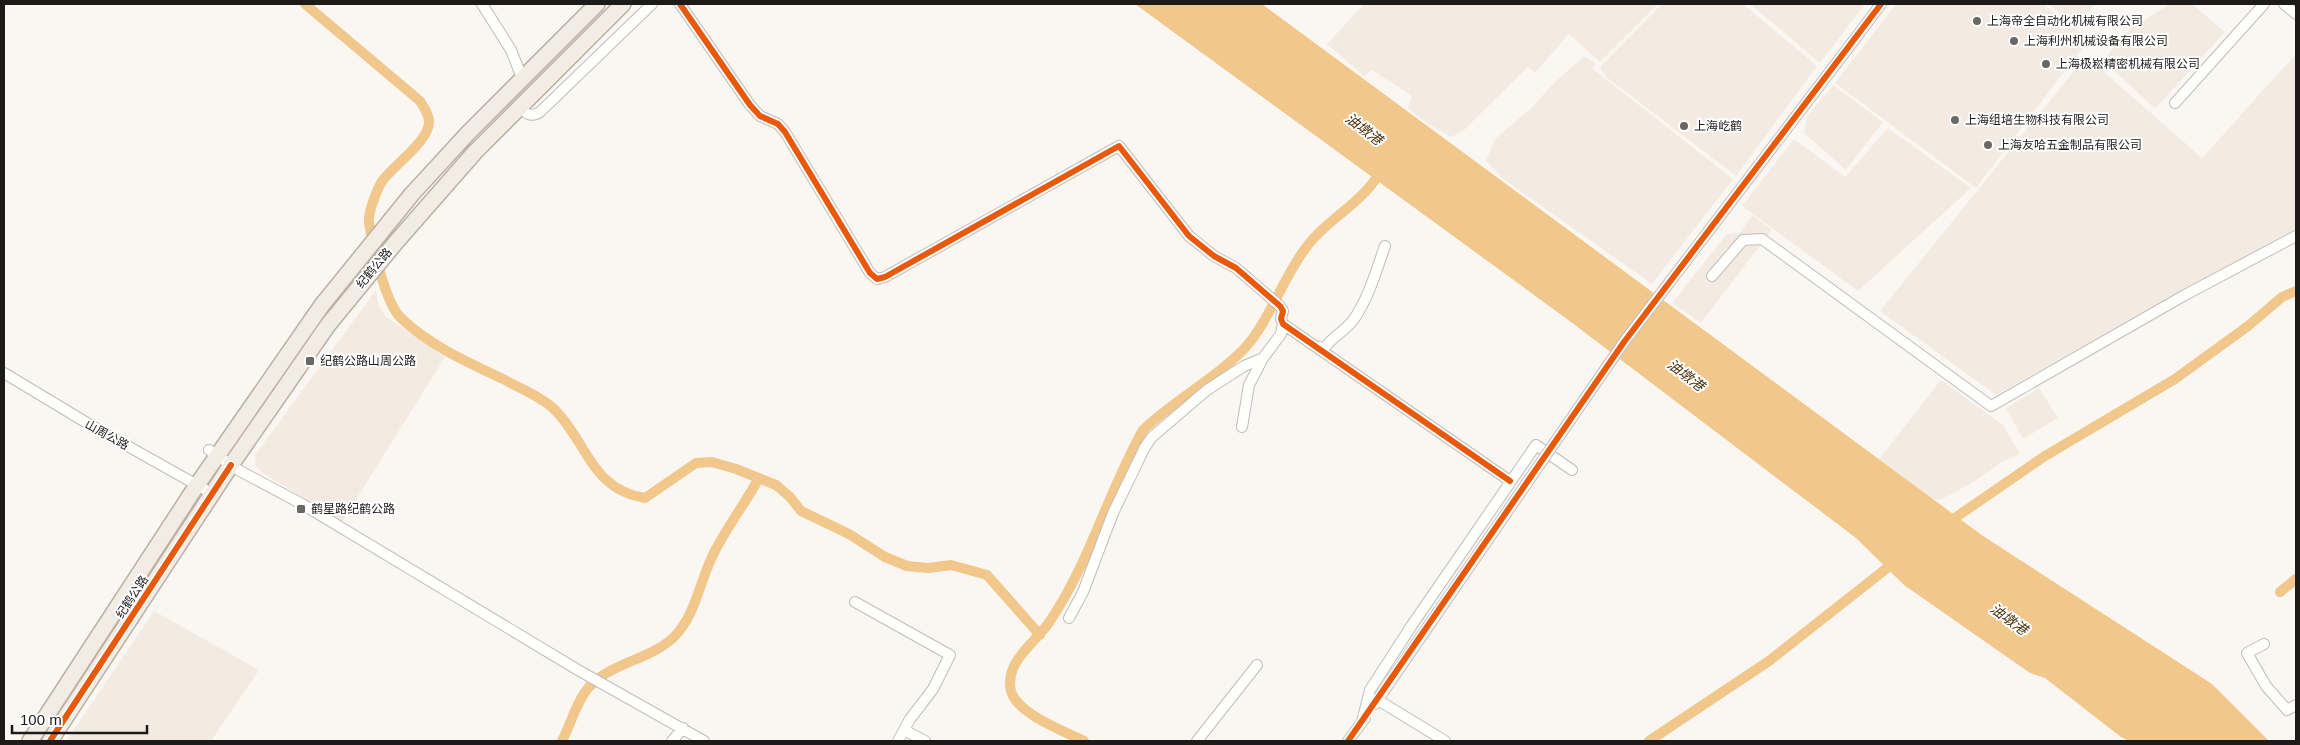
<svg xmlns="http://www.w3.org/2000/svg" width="2300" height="745" font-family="Arial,'Noto Sans SC',sans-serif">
	<rect width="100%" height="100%" fill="#faf7f3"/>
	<path fill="#f3ebe2" d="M1364 4H1658L1600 62 1569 34 1535 73 1528 67 1464 130 1451 137 1422 120 1408 108 1412 96 1372 70 1364 76 1327 44Z
		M1662 4H1743L1817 66 1736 176 1605 76 1600 67Z
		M1750 4H1865L1820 63Z
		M1896 4H2043L2089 39 1976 188 1835 83Z
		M2048 4H2094L2079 28Z
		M2170 4H2192L2225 32 2155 109 2103 60 2130 29Z
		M2296 54V230L1996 395 1880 311 2086 56 2202 158Z
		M1584 56 1596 64 1593 69 1733 179 1652 284 1502 178 1486 161 1495 139 1530 109 1556 81Z
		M1833 85 1883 122 1846 170 1804 133 1807 117Z
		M1888 128 1971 188 1858 291 1742 206 1794 139 1845 177Z
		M1752 215 1772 230 1701 323 1672 303 1727 234 1740 233Z
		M376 290 378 304 385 316 445 357 342 522 263 473 256 466 255 455Z
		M1941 380 2003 425 2020 454 2002 462 1972 483 1940 500 1931 498 1879 459Z
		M2039 388 2058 418 2023 439 2006 408Z
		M154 611 259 670 211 741H66Z"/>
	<path fill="#f1c78b" d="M1135 4H1262L1983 536 2212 684 2269 741H2129L2121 737 2045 678 2030 673 1904 585 1856 538 1567 319Z"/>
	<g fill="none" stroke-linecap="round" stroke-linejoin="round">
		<path stroke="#f1c78b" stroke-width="10" d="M305 4 420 101C424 108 429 114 429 122 429 141 394 165 383 180 377 188 374 199 371 208 370 213 368 218 369 223 373 246 385 303 401 318 430 346 469 363 505 380 521 389 540 396 554 409 587 441 590 489 645 498L696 463 712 462 736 469 776 485 790 497 801 511 849 534 885 557 907 566 928 568 951 565 987 575 1040 635
			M1946 524 2045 456 2175 379 2248 326 2282 297 2296 291
			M2280 592 2296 579
			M562 741C571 724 576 702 589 687 612 662 650 660 674 637 697 614 700 577 716 549 729 524 746 502 759 478
			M1084 741C1064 731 1017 714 1011 691 1004 661 1036 643 1050 621 1090 562 1108 492 1143 430 1174 400 1214 380 1244 349 1270 321 1283 276 1308 245 1324 224 1346 212 1364 193 1371 186 1377 177 1383 170
			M1649 741 1769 661 1896 561"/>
		<defs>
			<path id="minor" d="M482 4 511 50 522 78
				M680 4 750 105 760 116 778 124 785 132 870 273 877 279 885 277 1119 146 1189 236 1214 256 1236 268 1280 306 1283 311 1281 319 1283 324 1510 481
				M2284 4 2296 14
				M1861 31 1881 4
				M2175 103 2264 4
				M520 106C526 114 530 118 540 112L652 4
				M1712 276 1743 240 1762 239 1991 406 2185 295 2296 236
				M1319 347 1324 349C1332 336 1346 331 1354 319 1369 297 1376 271 1385 246
				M4 373 92 426 213 494
				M1242 427 1249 385 1263 358
				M209 450 240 471 302 504 578 670 704 741
				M855 602 950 655 933 689 910 719 898 741
				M1069 618 1083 592 1113 513 1145 447 1152 437 1207 390 1244 366 1263 358 1281 334 1283 324
				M2264 644 2247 653 2266 686 2287 710 2296 705
				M1378 700 1445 741
				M1375 704 1392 679
				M1362 722 1370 690 1412 625 1536 445 1572 470
				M904 730 925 741
				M672 741 683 728
				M1197 741 1257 665
				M1348 741 1365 718"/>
			<path id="primary" d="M30 741 197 485 322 305 412 194 469 132 597 4
				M50 741 231 465 328 325 397 241 475 152 623 4"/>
		</defs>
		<use href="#minor" stroke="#c0bebb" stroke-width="12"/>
		<use href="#primary" stroke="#bbb1a2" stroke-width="18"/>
		<use href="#minor" stroke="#fefefd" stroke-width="10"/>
		<use href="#primary" stroke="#f2ece5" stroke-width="15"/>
		<defs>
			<path id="minor-bridge" d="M1392 679 1624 342 1861 31"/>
		</defs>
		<use href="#minor-bridge" stroke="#c0bebb" stroke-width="12" stroke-linecap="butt"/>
		<use href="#minor-bridge" stroke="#fefefd" stroke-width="10"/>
		<defs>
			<path id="cycleway" d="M680 4 750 105 760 116 778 124 785 132 870 273 877 279 885 277 1119 146 1189 236 1214 256 1236 268 1280 306 1283 311 1281 319 1283 324 1510 481
				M50 741 231 465
				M1348 741 1624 342 1881 4"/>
		</defs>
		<use href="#cycleway" stroke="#fff" stroke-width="9"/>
		<use href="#cycleway" stroke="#e8590c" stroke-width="6"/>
	</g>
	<g fill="#6a6865" stroke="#fff" stroke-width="2">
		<circle cx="1977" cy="21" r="5"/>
		<circle cx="2014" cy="41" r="5"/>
		<circle cx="2046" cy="64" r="5"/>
		<circle cx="1955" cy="120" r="5"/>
		<circle cx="1684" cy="126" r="5"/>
		<circle cx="1988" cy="145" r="5"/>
		<rect x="305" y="356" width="10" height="10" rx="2.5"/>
		<rect x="296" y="504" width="10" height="10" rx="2.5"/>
	</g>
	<g text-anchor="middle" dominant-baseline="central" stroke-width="4" stroke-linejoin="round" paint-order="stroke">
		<g font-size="12" fill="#1d1b19" stroke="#fff" text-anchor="start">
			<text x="1987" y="21">上海帝全自动化机械有限公司</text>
			<text x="2024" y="41">上海利州机械设备有限公司</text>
			<text x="2056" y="64">上海极崧精密机械有限公司</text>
			<text x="1965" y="120">上海组培生物科技有限公司</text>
			<text x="1694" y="126">上海屹鹤</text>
			<text x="1998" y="145">上海友哈五金制品有限公司</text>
			<text x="320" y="361">纪鹤公路山周公路</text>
			<text x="311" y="509">鹤星路纪鹤公路</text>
		</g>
		<g font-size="12" fill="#1d1b19" stroke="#fff">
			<text transform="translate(374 268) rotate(-50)">纪鹤公路</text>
			<text transform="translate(107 435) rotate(29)">山周公路</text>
			<text transform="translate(132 597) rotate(-57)">纪鹤公路</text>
		</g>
		<g font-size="14" font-style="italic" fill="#49310c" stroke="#fff">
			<text transform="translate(1364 129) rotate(37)">油墩港</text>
			<text transform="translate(1686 375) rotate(37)">油墩港</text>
			<text transform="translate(2009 619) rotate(36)">油墩港</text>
		</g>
	</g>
	<rect width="2300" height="745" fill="none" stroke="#1d1b19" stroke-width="10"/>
	<path d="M12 725v8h135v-8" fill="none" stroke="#1d1b19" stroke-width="2.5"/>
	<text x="20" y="725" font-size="15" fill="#1d1b19" stroke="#ffffff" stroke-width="4" paint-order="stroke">100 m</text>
</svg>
